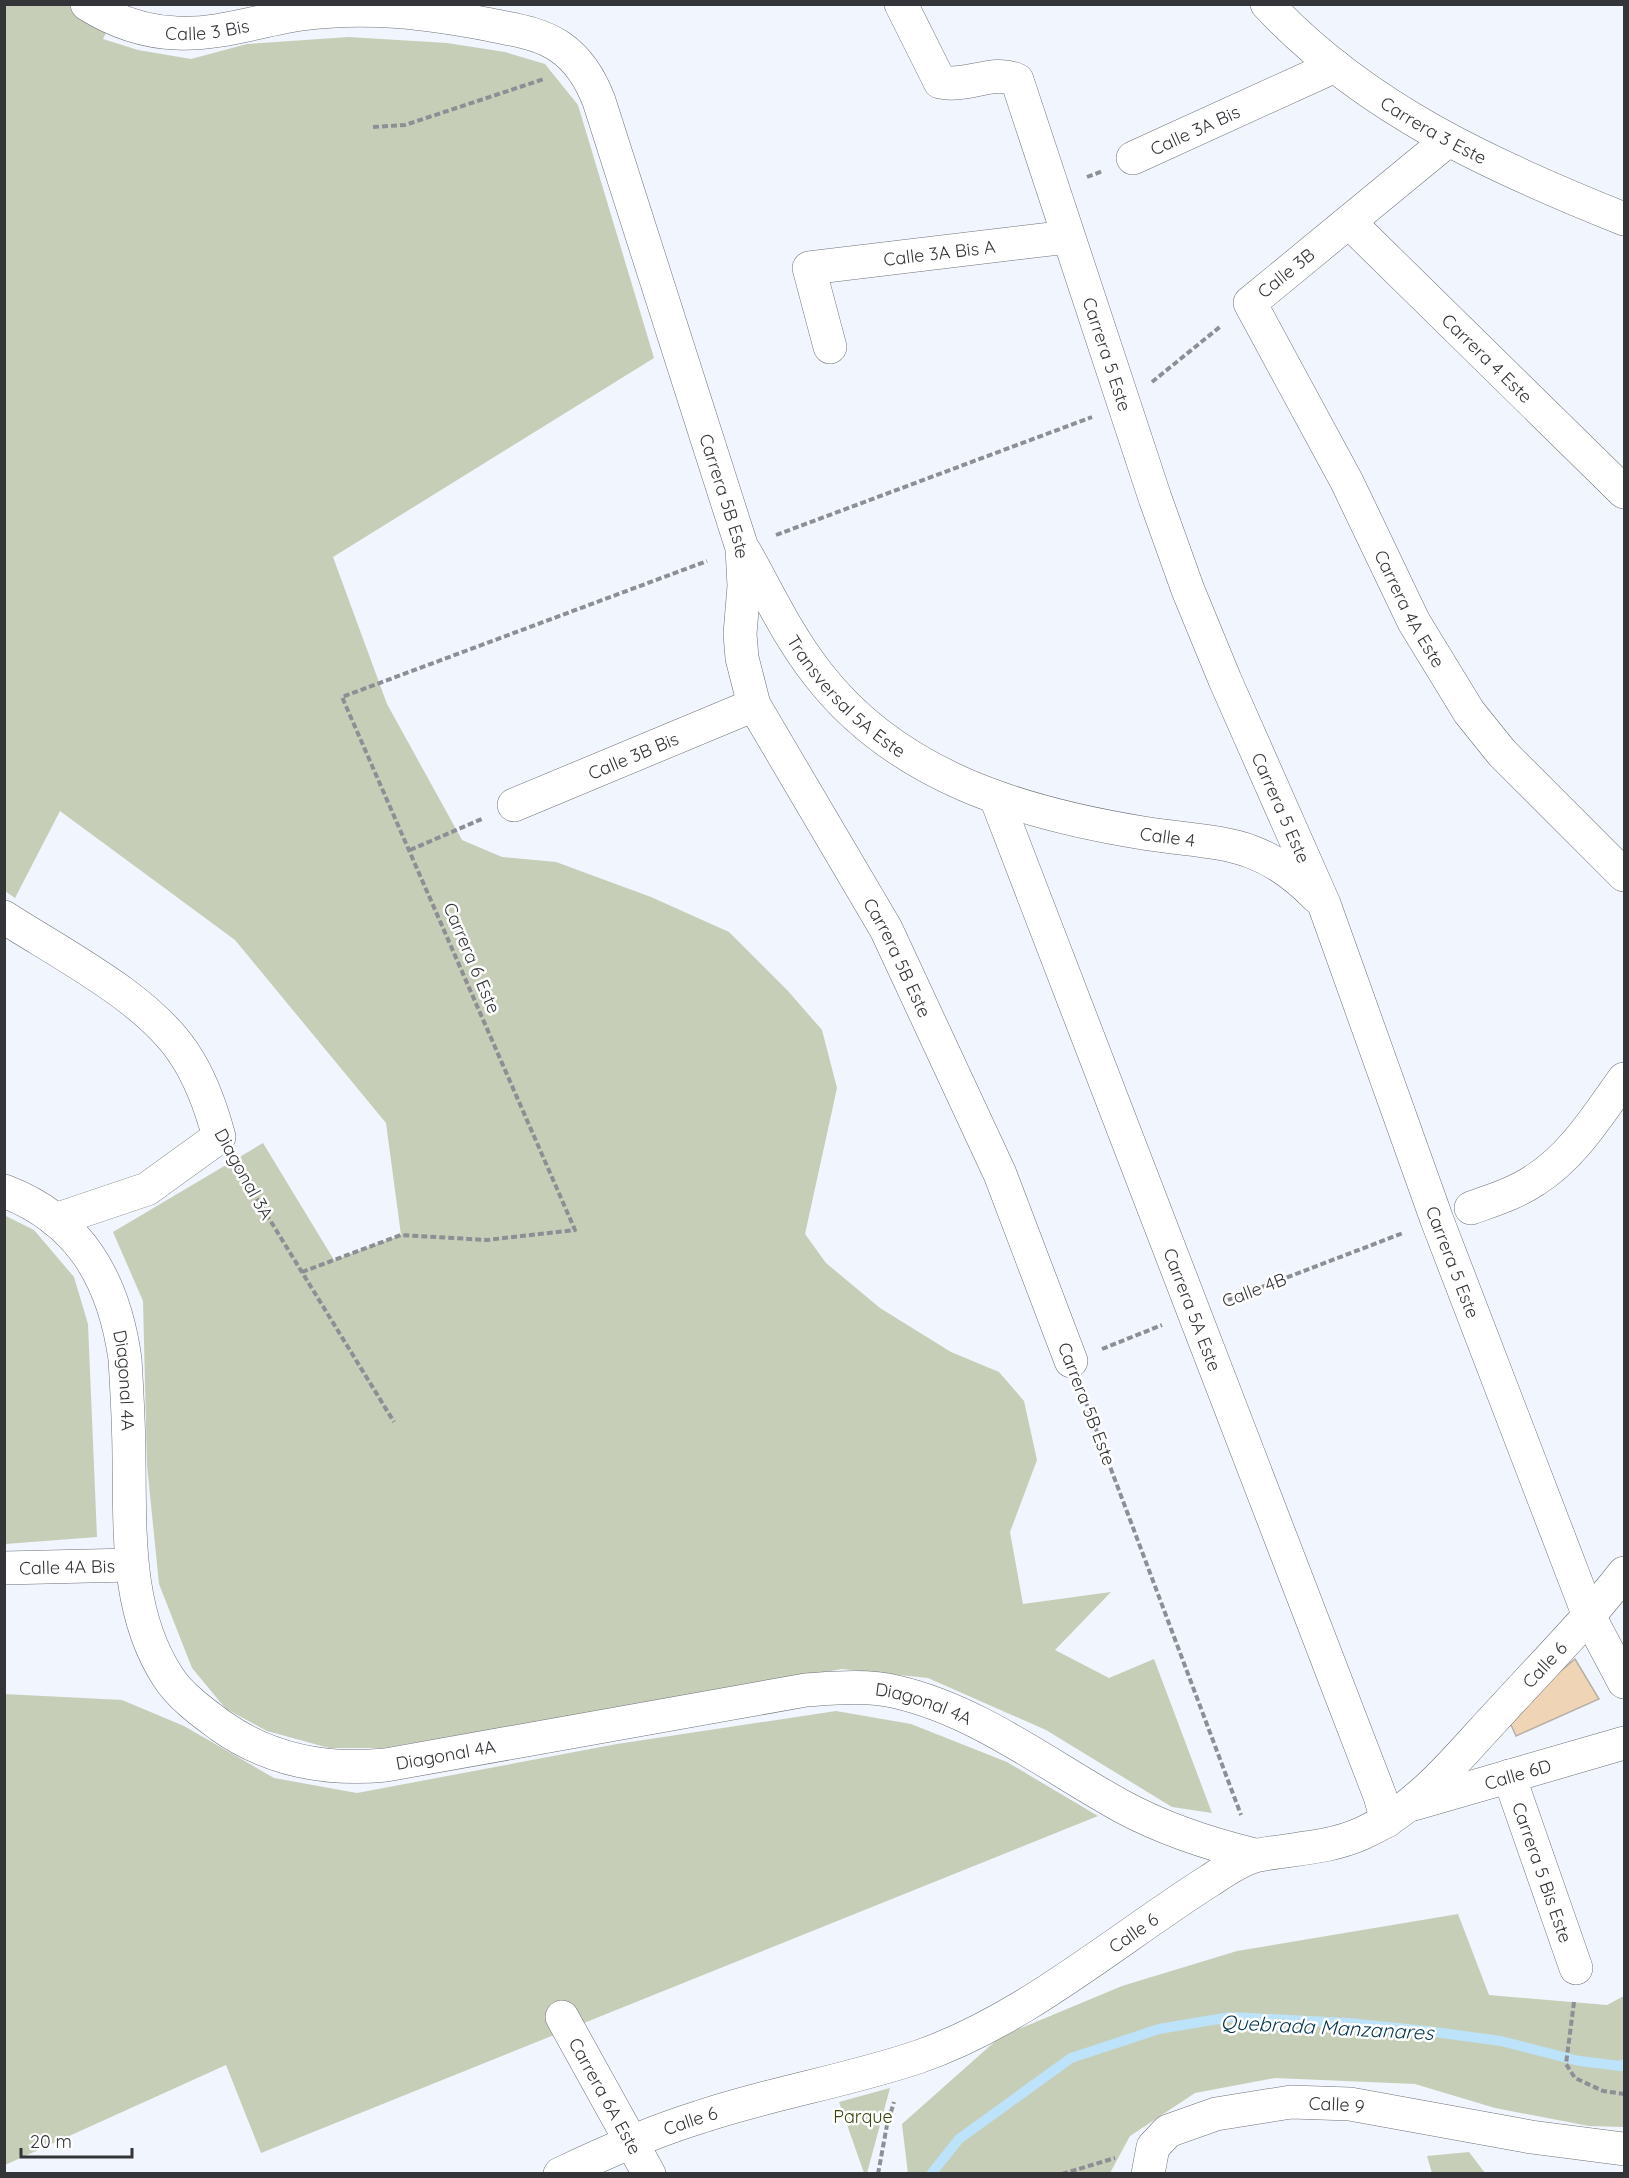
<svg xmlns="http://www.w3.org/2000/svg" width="1629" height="2178" font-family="Quicksand,sans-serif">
	<rect width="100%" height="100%" fill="#f1f5fd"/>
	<path fill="#c6ceb8" d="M4 5H119L103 39 138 50 191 59 247 44 349 37 447 43 505 52 545 64 578 105 654 358 333 557 387 704 462 840 502 857 556 862 651 897 729 932 788 991 822 1030 837 1088 805 1234 826 1263 880 1308 951 1352 999 1372 1024 1401 1037 1460 1010 1532 1023 1604 1111 1592 1055 1650 1109 1678 1154 1659 1212 1813 1172 1807 1046 1730 928 1678 842 1669 384 1748H329L267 1731 226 1709 192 1668 159 1584 147 1465 143 1301 113 1232 263 1143 334 1260 401 1235 386 1123 235 940 60 811 15 898 5 891Z
		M4 1215 34 1230 74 1277 88 1324 97 1537 5 1544Z
		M4 1694 122 1700 184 1726 274 1778 357 1793 617 1744 836 1711 911 1724 1007 1762 1098 1816 261 2153 226 2065 5 2165Z
		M1458 1914 1489 1995 1607 2005 1624 1996V2127L1589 2126 1495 2108 1415 2084 1275 2078 1195 2093 1130 2136 1110 2173 908 2174 902 2124 1000 2037 1122 1986 1237 1951Z
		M890 2088 867 2173H864L839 2102Z
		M1469 2152 1485 2173H1432L1427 2156Z"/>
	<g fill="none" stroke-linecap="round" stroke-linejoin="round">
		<path stroke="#bce3f9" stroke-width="10" d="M931 2174 959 2139 1071 2058 1159 2029 1230 2017 1348 2023 1427 2031 1501 2041 1579 2061 1621 2066 1624 2064"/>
	</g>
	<path fill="#efd4b5" stroke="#b6b0a9" stroke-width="1.5" d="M1575 1659 1599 1699 1516 1736 1507 1716Z"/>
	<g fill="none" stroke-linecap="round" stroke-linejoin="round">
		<defs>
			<g id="minor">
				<path id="s1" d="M87 4C114 21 145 32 177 33 220 35 260 20 302 14 367 5 428 13 491 25 515 30 540 33 560 47 579 60 591 80 599 101L742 548 744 586 740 634 742 658 754 705 886 929 1000 1174 1071 1361"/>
				<path id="s2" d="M901 4 940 82C966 88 994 69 1017 80L1155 498 1188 590 1225 680 1324 904 1437 1220 1589 1616 1624 1682"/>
				<path id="s3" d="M1267 4C1365 109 1494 167 1624 219"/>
				<path id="s4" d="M1447 141 1250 303 1347 482 1414 622 1469 712 1502 753 1624 875"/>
				<path id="s5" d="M1133 158 1335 66"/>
				<path id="s6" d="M1349 222 1624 492"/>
				<path id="s7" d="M830 347 809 268 1068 237"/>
				<path id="s8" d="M745 552C768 593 788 636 817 673 896 776 1020 813 1143 833 1217 845 1259 837 1317 897"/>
				<path id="s9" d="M996 798 1380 1796 1387 1821"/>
				<path id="s10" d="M514 805 754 705"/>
				<path d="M4 917C61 954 146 997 183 1052 201 1078 211 1107 219 1137L147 1189 55 1220"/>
				<path id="s11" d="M4 1191C81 1220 114 1281 125 1359 127 1392 129 1426 129 1459 130 1532 126 1613 168 1677 180 1696 202 1712 221 1726 271 1761 326 1771 386 1765L806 1690C836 1688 867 1685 897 1692 979 1711 1050 1767 1123 1807 1166 1830 1209 1844 1255 1855"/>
				<path d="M1471 1208C1493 1200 1516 1193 1535 1180 1573 1156 1598 1115 1624 1079"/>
				<path id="s12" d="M4 1568 131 1565"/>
				<path id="s13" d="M1509 1776 1576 1968"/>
				<path id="s14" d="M1414 1804 1624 1743"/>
				<path id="s15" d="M562 2017 649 2174"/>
				<path id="s16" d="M560 2174C606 2152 651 2132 700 2117 771 2093 847 2081 918 2057 1023 2021 1116 1940 1209 1881 1223 1872 1242 1858 1259 1855 1295 1848 1327 1849 1363 1833 1421 1807 1460 1754 1503 1709 1544 1664 1587 1621 1624 1573"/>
				<path id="s17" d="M1148 2174 1153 2147 1168 2131 1216 2114 1291 2102 1350 2104 1531 2137 1624 2149"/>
			</g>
		</defs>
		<use href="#minor" stroke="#6e7279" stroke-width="34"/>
		<path stroke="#8d8f95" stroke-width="4" stroke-dasharray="6 3" stroke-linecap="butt" d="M373 127 405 125 544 79
			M1087 177 1103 171
			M1152 382 1221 326
			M776 535 1092 417
			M410 850 484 818
			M238 1168 394 1422
			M302 1272 401 1235 487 1240 575 1230 342 697 707 561
			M1228 1300 1403 1233
			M1102 1349 1162 1325
			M1082 1392 1241 1815
			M1574 2002 1566 2064 1575 2078 1603 2091 1624 2094
			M878 2174 887 2125 894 2102
			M1062 2174 1115 2158"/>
		<use href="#minor" stroke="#fff" stroke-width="33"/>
	</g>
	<g text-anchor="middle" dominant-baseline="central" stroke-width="5" stroke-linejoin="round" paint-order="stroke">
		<g font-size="18" fill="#343538" stroke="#fff">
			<text stroke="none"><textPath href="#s1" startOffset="126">Calle 3 Bis</textPath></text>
			<text stroke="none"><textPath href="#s5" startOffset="68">Calle 3A Bis</textPath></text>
			<text stroke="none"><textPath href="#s3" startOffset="210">Carrera 3 Este</textPath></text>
			<text stroke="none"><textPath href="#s7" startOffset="213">Calle 3A Bis A</textPath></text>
			<text transform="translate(1286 273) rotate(-39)">Calle 3B</text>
			<text stroke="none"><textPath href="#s2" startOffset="454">Carrera 5 Este</textPath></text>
			<text stroke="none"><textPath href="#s6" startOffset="194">Carrera 4 Este</textPath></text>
			<text stroke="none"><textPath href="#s1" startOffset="968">Carrera 5B Este</textPath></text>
			<text stroke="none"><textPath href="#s4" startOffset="600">Carrera 4A Este</textPath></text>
			<text stroke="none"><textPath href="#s8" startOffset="178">Transversal 5A Este</textPath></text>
			<text stroke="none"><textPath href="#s10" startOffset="129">Calle 3B Bis</textPath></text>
			<text stroke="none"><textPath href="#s2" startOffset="940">Carrera 5 Este</textPath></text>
			<text stroke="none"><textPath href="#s8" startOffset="538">Calle 4</textPath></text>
			<text stroke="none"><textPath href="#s1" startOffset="1472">Carrera 5B Este</textPath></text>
			<text transform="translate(472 958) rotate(67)">Carrera 6 Este</text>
			<text transform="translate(244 1174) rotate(61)">Diagonal 3A</text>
			<text stroke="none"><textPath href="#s2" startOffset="1426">Carrera 5 Este</textPath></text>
			<text transform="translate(1254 1290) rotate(-21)">Calle 4B</text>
			<text stroke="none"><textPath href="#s9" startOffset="548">Carrera 5A Este</textPath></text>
			<text stroke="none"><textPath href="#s11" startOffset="240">Diagonal 4A</textPath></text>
			<text transform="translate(1087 1404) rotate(69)">Carrera 5B Este</text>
			<text stroke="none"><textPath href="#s12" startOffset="63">Calle 4A Bis</textPath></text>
			<text stroke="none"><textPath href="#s16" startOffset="1131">Calle 6</textPath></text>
			<text stroke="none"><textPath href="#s11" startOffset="1336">Diagonal 4A</textPath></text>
			<text stroke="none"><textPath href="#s11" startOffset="850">Diagonal 4A</textPath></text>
			<text stroke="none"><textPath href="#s14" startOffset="108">Calle 6D</textPath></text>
			<text stroke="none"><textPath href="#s13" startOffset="102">Carrera 5 Bis Este</textPath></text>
			<text stroke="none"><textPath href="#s16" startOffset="627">Calle 6</textPath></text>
			<text stroke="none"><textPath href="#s15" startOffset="90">Carrera 6A Este</textPath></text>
			<text stroke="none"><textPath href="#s17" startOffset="222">Calle 9</textPath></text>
			<text stroke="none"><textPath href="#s16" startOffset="141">Calle 6</textPath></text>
		</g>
		<g font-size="18" fill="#37450c" stroke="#fff">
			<text x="863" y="2116">Parque</text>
		</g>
		<g font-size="20" font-style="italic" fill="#01364d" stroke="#fff">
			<text transform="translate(1327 2027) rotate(3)">Quebrada Manzanares</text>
		</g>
	</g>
	<rect width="1629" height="2178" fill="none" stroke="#343538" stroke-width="12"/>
	<path d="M21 2148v9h111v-9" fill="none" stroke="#343538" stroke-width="3"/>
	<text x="30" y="2148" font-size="18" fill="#343538" stroke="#ffffff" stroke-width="4.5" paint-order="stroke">20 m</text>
</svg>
